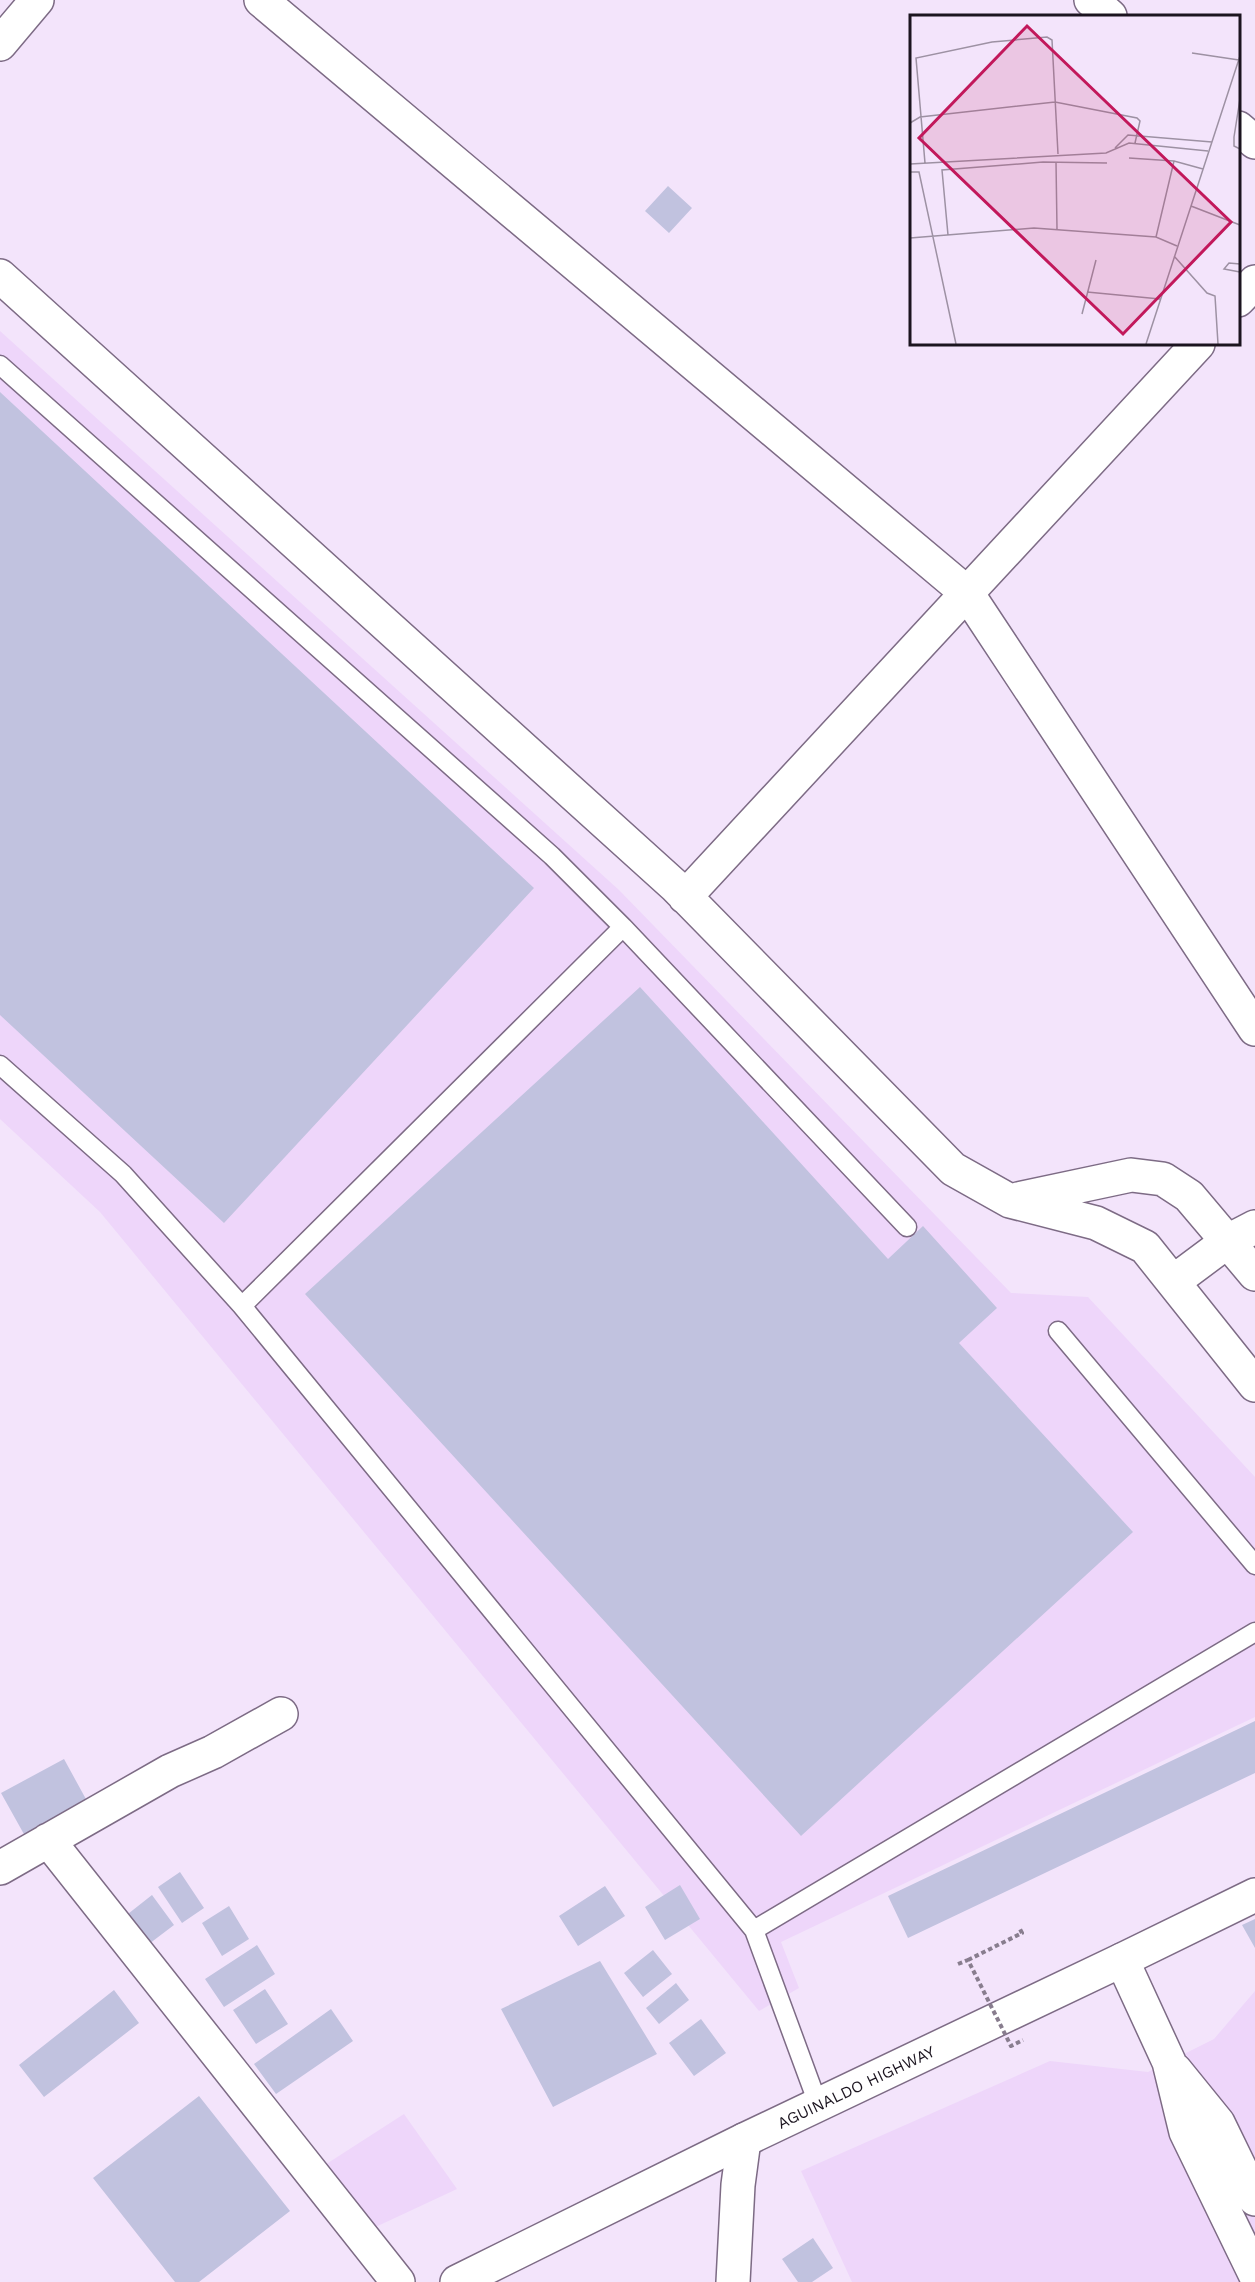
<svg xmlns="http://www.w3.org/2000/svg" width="1255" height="2282" font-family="'Work Sans',sans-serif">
	<rect width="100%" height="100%" fill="#f3e4fb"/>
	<path fill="#eed6fa" d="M0 331 619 890 1011 1293 1088 1297 1255 1477V1717L781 1942 799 1988 759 2011 100 1212 0 1119Z
		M1255 1991V2282H852L801 2171 1050 2061 1148 2072 1214 2039Z
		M404 2114 457 2189 367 2231 317 2170Z"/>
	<path fill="#c1c2df" d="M668 186 692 208 669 233 645 211Z
		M0 392 534 888 224 1223 0 1015Z
		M640 987 888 1259 923 1226 997 1308 959 1343 1133 1532 801 1836 305 1294Z
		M1255 1721V1773L908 1938 888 1896Z
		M64 1759 87 1801 25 1836 1 1793Z
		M180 1872 204 1908 182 1923 158 1887Z
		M680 1885 700 1919 665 1940 645 1907Z
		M605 1886 625 1916 578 1946 559 1916Z
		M152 1895 174 1925 141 1950 119 1921Z
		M229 1906 249 1939 222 1956 202 1923Z
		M1255 1919V1948L1242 1925Z
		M257 1945 275 1974 224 2007 205 1979Z
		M653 1950 672 1974 643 1997 624 1973Z
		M600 1961 657 2054 553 2107 501 2009Z
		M676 1983 689 2000 659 2024 646 2008Z
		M265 1989 288 2024 256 2044 233 2010Z
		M114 1990 139 2023 44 2097 19 2065Z
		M331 2009 353 2041 276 2094 254 2064Z
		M701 2019 726 2053 694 2076 669 2043Z
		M199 2096 290 2211 199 2282H175L93 2178Z
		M813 2238 833 2268 812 2282H798L782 2259Z"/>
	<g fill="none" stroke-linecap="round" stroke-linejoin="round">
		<defs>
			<path id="service" d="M0 365 552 856 623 927 907 1227
				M0 1065 123 1174 242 1306 754 1930 818 2104
				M242 1306 623 927
				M1058 1331 1255 1565
				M754 1930 1255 1632"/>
			<path id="minor" d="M261 0 967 593 1255 1029
				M1091 0 1110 16
				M0 44 37 0
				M1238 128 1255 142
				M0 276 675 886 953 1169 1010 1201 1096 1223 1145 1247 1255 1385
				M1238 300 1255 282
				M685 897 1198 344
				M1018 1199 1131 1175 1163 1179 1189 1196 1255 1274
				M1173 1282 1228 1241 1255 1227
				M48 1840 398 2282
				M0 1868 170 1771 213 1752 281 1714
				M1122 1960 1169 2062 1186 2132 1255 2274
				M1175 2070 1218 2123 1255 2199
				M733 2282 738 2185 744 2140"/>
			<g id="primary">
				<path id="s1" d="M457 2282 744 2140 1122 1960 1255 1895"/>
			</g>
		</defs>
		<use href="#service" stroke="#7d6b85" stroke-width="21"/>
		<use href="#minor" stroke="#7d6b85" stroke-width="36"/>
		<use href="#primary" stroke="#7d6b85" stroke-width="36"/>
		<path stroke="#887d8e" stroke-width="4" stroke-dasharray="4.5 3" stroke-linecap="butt" d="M968 1960 1022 1933 1019 1927"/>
		<use href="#service" stroke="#fff" stroke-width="18"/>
		<use href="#minor" stroke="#fff" stroke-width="33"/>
		<use href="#primary" stroke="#fff" stroke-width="33"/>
		<path stroke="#887d8e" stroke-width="4" stroke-dasharray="4.5 3" stroke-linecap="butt" d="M958 1964 968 1960 1011 2046 1023 2040"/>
	</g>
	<g text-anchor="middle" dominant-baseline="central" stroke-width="6" stroke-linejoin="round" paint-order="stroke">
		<g font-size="16" fill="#1b141f" stroke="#faf6fc">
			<text stroke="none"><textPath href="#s1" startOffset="444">AGUINALDO HIGHWAY</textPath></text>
		</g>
	</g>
	<g transform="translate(910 15)">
		<rect width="330" height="330" fill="#f3e4fb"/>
		<path fill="none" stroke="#9d91a3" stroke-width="1.5" d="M282 38 329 45M330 84 324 122V131L330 134M0 108 10 102 145 87 227 103 230 106 225 128M205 133 218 120 302 127M219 143 264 146 293 154M146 147 147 214M15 148 6 43 82 27 137 22 142 25 148 139M0 149 196 138 219 128 298 136M0 157H9L46 329M281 191 330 210M38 220 32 155 133 147 197 148M246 222 264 146M0 223 124 213 246 222 267 231M264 241 297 278 305 281 308 329M330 249 319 248 314 254 330 257M177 277 250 284M172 299 186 245M236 329 330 41"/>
		<path fill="#c2185b" fill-opacity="0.15" stroke="#c2185b" stroke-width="3" d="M117 11 321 207 213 319 9 123Z"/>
		<rect width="330" height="330" fill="none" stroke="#1b141f" stroke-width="3"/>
	</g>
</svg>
